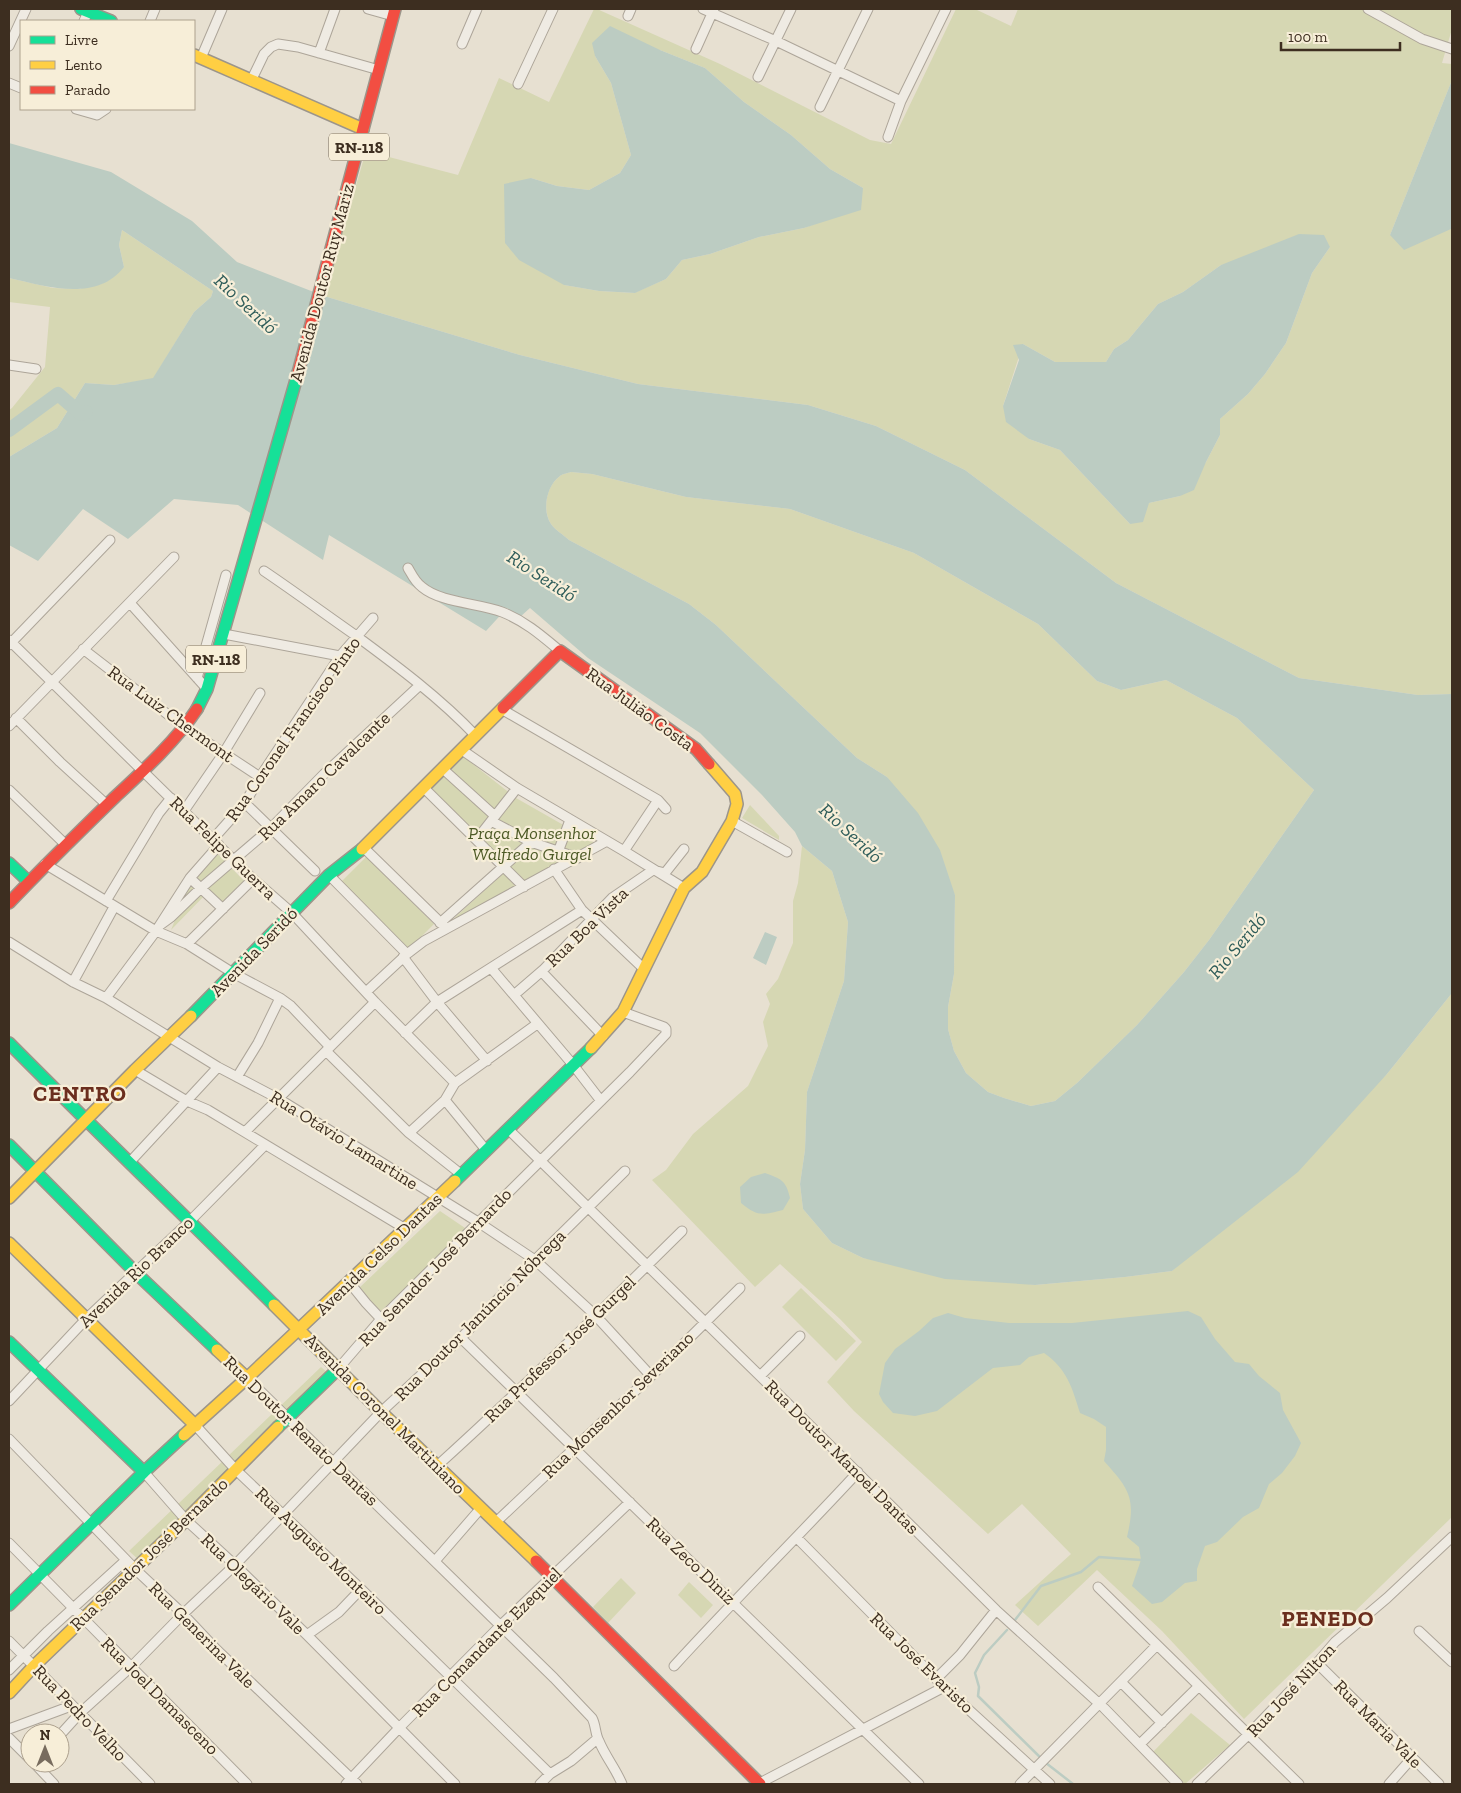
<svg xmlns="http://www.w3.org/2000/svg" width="1461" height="1793" font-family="'Zilla Slab',serif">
	<rect width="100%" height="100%" fill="#e7e0d1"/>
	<path fill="#d6d7b3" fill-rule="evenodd" d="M594 9H597L720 64 870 140 891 144 956 9H975L1011 26 1018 9H1452V29L1442 63 1452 64V80L1390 235 1451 229 1452 216V694L1418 695 1299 678 1116 583 965 470 876 426 808 405 638 384 520 355 324 296 366 151 458 175 499 78 549 102ZM660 50 705 68 744 102 791 135 830 169 863 188 828 219 804 228 759 237 710 254 682 260 666 279 634 293 599 291 564 285 531 178 557 186 589 190 620 173 631 155 611 83 595 56ZM1330 247 1312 273 1286 343 1265 374 1248 394 1220 419V435L1206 462 1180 496 1149 503 1130 524 1060 450 1029 439 1003 406 1023 344 1055 362H1106L1114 349 1128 340 1158 304 1183 292 1221 265Z
		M122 230 213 291 211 297 194 312 153 379 114 385 85 383 57 428 9 457V410L12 408 45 367 50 307 9 302V278L53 288 80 289 124 267 119 245Z
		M571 472 592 474 686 497 790 509 914 553 1038 624 1097 681 1121 690 1166 680 1237 718 1314 790 1209 940 1184 972 1137 1025 1077 1083 1055 1101 1031 1106 1004 1098 988 1092 966 1073 954 1051 948 1029V1007L954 974 955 895 887 777 857 758 716 625 689 604 569 540C564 535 556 531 551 524 542 510 546 486 560 476 562 474 568 473 571 472Z
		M460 754 516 798 595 843 438 933 511 866 471 830 429 786Z
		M750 805 779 836V840L742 818Z
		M802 846 832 871 848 922 844 981 807 1092 805 1150 800 1184 803 1209 832 1243 863 1258 1035 1285 1125 1277 1172 1271 1387 1074 1452 993V1517L1244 1719 1162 1631 1097 1570 1038 1626 1015 1605 1071 1554 1022 1504 988 1534 854 1411 827 1382 862 1342 840 1319 780 1264 755 1287 652 1180 666 1170 693 1134 748 1086 768 1046 763 1022 770 1004 766 994 778 979 793 943V901L798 883Z
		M217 853 247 884 223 908 206 894 171 930 187 890Z
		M366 857 434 924 409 949 341 882Z
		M440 1211 465 1228 464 1232 381 1311 358 1289Z
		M801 1288 856 1341 836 1361 782 1307Z
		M321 1367 330 1375 140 1561 129 1551Z
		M621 1578 636 1593 608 1623 593 1607Z
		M689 1582 713 1605 701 1618 678 1595Z
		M1191 1713 1230 1745 1185 1784 1152 1753Z"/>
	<path fill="#bcccc2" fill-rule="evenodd" d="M610 26 660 50 705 68 744 102 791 135 830 169 863 188 861 210 804 228 759 237 710 254 682 260 666 279 635 293 599 291 564 285 519 260 505 243 504 184 531 178 557 186 589 190 620 173 631 155 611 83 595 56 592 43Z
		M1452 80 1451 229 1404 250 1390 235Z
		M9 143 111 172 192 221 237 262 324 296 520 355 638 384 808 405 876 426 965 470 1116 583 1299 678 1418 695 1452 694V993L1387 1074 1298 1172 1172 1271 1125 1277 1035 1285 945 1279 863 1258 832 1243 803 1209 800 1184 805 1150 807 1092 844 981 848 922 832 871 802 846 795 832 762 795 700 733 588 658 530 608 520 617 507 608 486 631 329 535 323 560 238 505 174 499 128 539 83 509 38 561 9 545V457L57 428 85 383 114 385 153 378 194 312 211 297 213 291 122 230 119 245 124 267C96 303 46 286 9 278ZM571 472 592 474 686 497 790 509 914 553 1038 624 1097 681 1121 690 1166 680 1237 718 1314 790 1209 940 1184 972 1137 1025 1077 1083 1055 1101 1031 1106 1004 1098 988 1092 966 1073 954 1051 948 1029V1007L954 974 955 895 940 850 918 813 887 777 857 758 716 625 689 604 569 540C564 535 556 531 551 524 542 511 546 486 560 476 562 474 568 473 571 472Z
		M1299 234 1324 235 1330 247 1312 273 1286 343 1265 374 1248 394 1220 419V435L1206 462 1194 490 1180 496 1149 503 1143 522 1130 524 1060 450 1029 439 1006 422 1003 406 1019 360 1013 345 1023 344 1055 362H1106L1114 349 1128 340 1158 304 1183 292 1221 265Z
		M765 932 777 937 766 965 753 958Z
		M765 1173C781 1179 786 1180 790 1198L783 1210C762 1215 758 1217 741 1203L740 1187 751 1177Z
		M1188 1311 1201 1317 1215 1339 1235 1362 1249 1364 1259 1376 1280 1393 1283 1410 1301 1443 1295 1456 1282 1473 1269 1484 1259 1508 1243 1517 1217 1542 1205 1546 1197 1569V1581L1185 1583 1162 1602 1152 1604 1132 1586 1141 1560 1139 1547 1127 1537C1136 1498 1130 1490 1104 1461L1106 1450V1427L1094 1419 1080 1413C1072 1387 1067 1369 1044 1353L1029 1357 1020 1365 993 1368 937 1411 915 1416 893 1413 883 1402 879 1394 885 1363 895 1349 919 1331 933 1318 948 1313 965 1318 1009 1323H1072Z"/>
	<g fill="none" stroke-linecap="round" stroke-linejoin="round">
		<path stroke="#bcccc2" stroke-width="2.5" d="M1015 1620 1041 1586 1081 1572 1099 1557 1141 1560
			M1007 1630 984 1655 975 1673 979 1687 978 1696 1046 1763 1073 1784"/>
		<path stroke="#bcccc2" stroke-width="14" d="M9 430 58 394 81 414 86 412"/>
		<defs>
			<path id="street" d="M368 9 393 16
				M703 9 776 41 901 101
				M1368 9 1422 39 1452 49
				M628 16 631 9
				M84 21 89 9
				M150 21 155 9
				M462 44 477 9
				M9 46 26 9
				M696 49 714 9
				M319 53 335 9
				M201 58 222 9
				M758 77 791 9
				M251 81 264 54 271 47 278 44 298 47 379 70
				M9 83 21 88
				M518 84 553 9
				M820 107 868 9
				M76 109 97 115 106 109
				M888 137 901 101 946 9
				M9 365 36 369
				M408 568C412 575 415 582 422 587 441 603 479 603 502 612 525 621 542 636 560 651
				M264 571C295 592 325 614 355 635 397 666 440 698 476 736
				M130 603 207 689
				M224 634 340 656
				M9 640 253 879 292 913 375 1002 455 1083
				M9 645 110 540
				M83 649 184 727 260 777
				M197 678 226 575
				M503 710 658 800 666 809
				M16 718 60 762 106 804
				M9 726 174 557
				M462 750 517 788 624 851 684 888
				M443 769 495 816
				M424 788 524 887
				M9 790 65 844
				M245 803 315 871
				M184 811 223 754 260 693
				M491 821 531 842 578 858
				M732 821 787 852
				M213 839 245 803 260 777 340 656 373 618
				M477 839 517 788
				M364 848 444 926
				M624 851 658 800
				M558 852 570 820
				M45 864 156 931 187 944 233 973 280 998 291 1006 330 1047
				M554 869 582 910 644 969
				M329 875 407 954
				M190 878 223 909
				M106 901 159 813 171 798
				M440 923 531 842
				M160 925 171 917 201 888 271 828 324 774 420 685
				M9 942 73 982 106 998 218 1067 279 1099 478 1222 535 1260 595 1315 651 1376
				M187 944 253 879
				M403 957 437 1002 487 1061
				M491 968 574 1066 601 1101
				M542 972 603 1036
				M73 982 114 907
				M366 992 407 954 424 941 607 841
				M514 995 543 970 612 898 653 870 665 873 684 849
				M106 998 156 931 190 878 219 845
				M405 1033 437 1002 582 910
				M326 1051 409 1133 462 1175
				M135 1070 187 1101 208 1110 404 1228
				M237 1077 258 1043 280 998
				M445 1100 486 1150
				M508 1129 760 1376 996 1610 1104 1708 1178 1784
				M245 1132 375 1002
				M409 1133 445 1100 455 1083 537 1024
				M129 1163 218 1067
				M349 1282 366 1303 381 1319
				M461 1338 919 1784
				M338 1369 381 1319 630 1072 666 1034V1029L664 1027 623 1012
				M760 1376 800 1336
				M247 1378 554 1678 592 1718C596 1725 595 1734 599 1741 605 1756 616 1769 622 1784
				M9 1401 87 1318 190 1221 265 1145
				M196 1426 235 1469 361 1589 550 1774
				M9 1439 135 1569 183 1614 216 1649 357 1784
				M437 1466C521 1390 601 1311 682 1231
				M144 1472 186 1520 235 1565 307 1635 455 1784
				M496 1522 651 1376 740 1288
				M797 1538 944 1687 1050 1784
				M9 1543 247 1784
				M435 1561 481 1508
				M1098 1587 1299 1784
				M1419 1631 1452 1662
				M307 1635 339 1612 361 1589
				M9 1641 150 1784
				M1317 1663 1439 1784
				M674 1666C734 1600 797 1538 858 1472
				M9 1670 48 1631 126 1560
				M936 1679 960 1655 996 1610
				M1121 1682 1162 1723
				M9 1729 71 1706
				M60 1735 80 1713 132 1666 183 1614 235 1565 381 1412 461 1338 535 1260 625 1171
				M9 1738 30 1759
				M1140 1744 1199 1686
				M34 1763 54 1784
				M346 1784 399 1728 500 1626 630 1502
				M540 1784 550 1774 571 1761 597 1739
				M758 1784 944 1687
				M1020 1784 1157 1645
				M1197 1784 1248 1735 1317 1663 1335 1642 1387 1598 1452 1537
				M1389 1784 1412 1758"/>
			<path id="fast" d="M81 9 111 21
				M197 709 207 689 298 373
				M9 863 28 881
				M191 1016 329 875 362 849
				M9 1043C96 1131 186 1217 274 1305
				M9 1145 136 1273 217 1350
				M455 1181 591 1048
				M9 1342 144 1472
				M278 1427 338 1369
				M9 1605 144 1472 184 1435"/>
			<path id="slow" d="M194 55 363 129
				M362 849 503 708
				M591 1048 623 1012 684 888 702 872 732 821 737 804 735 794 709 764
				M9 1198 135 1070 191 1016
				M9 1243 196 1426
				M274 1305 381 1412 536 1561
				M299 1329 455 1181
				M217 1350 247 1378 299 1329
				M184 1435 247 1378
				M9 1693 34 1666 186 1520 278 1427"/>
			<path id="jam" d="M298 373 395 9
				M503 708 560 651 696 749 709 764
				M9 903C43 867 78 833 114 798 142 772 176 741 197 709
				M536 1561 760 1784"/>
		</defs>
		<use href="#street" stroke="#ada599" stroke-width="11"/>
		<use href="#fast" stroke="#9c958a" stroke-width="14"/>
		<use href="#slow" stroke="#9c958a" stroke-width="14"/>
		<use href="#jam" stroke="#9c958a" stroke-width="14"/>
		<use href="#street" stroke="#efebe3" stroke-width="9"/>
		<use href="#fast" stroke="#16e098" stroke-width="11"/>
		<use href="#slow" stroke="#ffcf43" stroke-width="11"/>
		<use href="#jam" stroke="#f24e42" stroke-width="11"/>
	</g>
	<g text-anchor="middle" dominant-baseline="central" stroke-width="4.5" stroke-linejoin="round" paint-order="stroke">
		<g fill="#f7eed8" stroke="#756857" stroke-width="1">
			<rect x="329" y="133.5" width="60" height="27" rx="4"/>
			<rect x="186" y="645.5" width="60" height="27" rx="4"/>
		</g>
		<g font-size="16" font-weight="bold" fill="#3d2e20">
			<text x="359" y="147">RN-118</text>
			<text x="216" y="659">RN-118</text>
		</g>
		<g font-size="18" fill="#3d2e20" stroke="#f7eed8">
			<text transform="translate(322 283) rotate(-75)">Avenida Doutor Ruy Mariz</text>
			<text transform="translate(640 709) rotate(36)">Rua Julião Costa</text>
			<text transform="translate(171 714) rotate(36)">Rua Luiz Chermont</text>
			<text transform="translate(293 729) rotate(-55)">Rua Coronel Francisco Pinto</text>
			<text transform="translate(324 776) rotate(-44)">Rua Amaro Cavalcante</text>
			<text transform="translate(223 848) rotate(44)">Rua Felipe Guerra</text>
			<text transform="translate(587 927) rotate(-44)">Rua Boa Vista</text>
			<text transform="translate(254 952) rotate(-46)">Avenida Seridó</text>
			<text transform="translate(344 1140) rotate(32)">Rua Otávio Lamartine</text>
			<text transform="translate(379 1254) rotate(-44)">Avenida Celso Dantas</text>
			<text transform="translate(435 1267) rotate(-46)">Rua Senador José Bernardo</text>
			<text transform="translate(136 1272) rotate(-44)">Avenida Rio Branco</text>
			<text transform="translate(480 1315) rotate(-45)">Rua Doutor Janúncio Nóbrega</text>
			<text transform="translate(560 1349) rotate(-44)">Rua Professor José Gurgel</text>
			<text transform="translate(618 1405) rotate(-44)">Rua Monsenhor Severiano</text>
			<text transform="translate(385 1414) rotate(45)">Avenida Coronel Martiniano</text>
			<text transform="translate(301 1431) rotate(44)">Rua Doutor Renato Dantas</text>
			<text transform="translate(842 1457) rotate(45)">Rua Doutor Manoel Dantas</text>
			<text transform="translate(321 1551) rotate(44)">Rua Augusto Monteiro</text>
			<text transform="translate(149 1554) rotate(-44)">Rua Senador José Bernardo</text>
			<text transform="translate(691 1561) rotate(44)">Rua Zeco Diniz</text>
			<text transform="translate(253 1584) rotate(44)">Rua Olegário Vale</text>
			<text transform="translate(202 1635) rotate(45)">Rua Generina Vale</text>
			<text transform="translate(487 1642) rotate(-45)">Rua Comandante Ezequiel</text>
			<text transform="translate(922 1663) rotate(44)">Rua José Evaristo</text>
			<text transform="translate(1291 1690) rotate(-47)">Rua José Nilton</text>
			<text transform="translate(160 1696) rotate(45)">Rua Joel Damasceno</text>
			<text transform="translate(80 1713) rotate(46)">Rua Pedro Velho</text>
			<text transform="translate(1378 1724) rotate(45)">Rua Maria Vale</text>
		</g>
		<g font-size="18" font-style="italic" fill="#4d5a26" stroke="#f7eed8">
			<text x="532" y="833">Praça Monsenhor<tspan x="532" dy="21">Walfredo Gurgel</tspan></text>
		</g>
		<g font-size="19" font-style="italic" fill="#2f5d5a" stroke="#f7eed8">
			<text transform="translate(246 304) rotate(43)">Rio Seridó</text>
			<text transform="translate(542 576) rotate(33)">Rio Seridó</text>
			<text transform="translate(851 833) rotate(43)">Rio Seridó</text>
			<text transform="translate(1237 946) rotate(-50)">Rio Seridó</text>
		</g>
		<g font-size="22" font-weight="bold" letter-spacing="1" fill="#6b2e1e" stroke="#f7eed8">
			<text x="80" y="1093">CENTRO</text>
			<text x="1328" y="1618">PENEDO</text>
		</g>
	</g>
	<rect width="1461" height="1793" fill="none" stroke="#3d2e20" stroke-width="20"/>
	<rect x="20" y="20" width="175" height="90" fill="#f7eed8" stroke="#ada18e"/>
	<rect x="30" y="36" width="25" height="8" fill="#16e098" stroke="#ada18e"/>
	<text x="65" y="45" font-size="15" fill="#3d2e20">Livre</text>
	<rect x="30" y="61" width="25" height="8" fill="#ffcf43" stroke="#ada18e"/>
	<text x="65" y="70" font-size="15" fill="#3d2e20">Lento</text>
	<rect x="30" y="86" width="25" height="8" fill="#f24e42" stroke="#ada18e"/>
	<text x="65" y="95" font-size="15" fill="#3d2e20">Parado</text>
	<g transform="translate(45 1748)"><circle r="24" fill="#f7eed8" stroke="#ada18e"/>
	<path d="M0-4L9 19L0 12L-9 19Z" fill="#786c5e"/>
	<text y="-8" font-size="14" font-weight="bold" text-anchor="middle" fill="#3d2e20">N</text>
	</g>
	<path d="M1281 42v8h119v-8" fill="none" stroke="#3d2e20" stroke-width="2.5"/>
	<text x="1288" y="42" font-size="15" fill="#3d2e20" stroke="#f7eed8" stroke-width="4" paint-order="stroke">100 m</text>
</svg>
